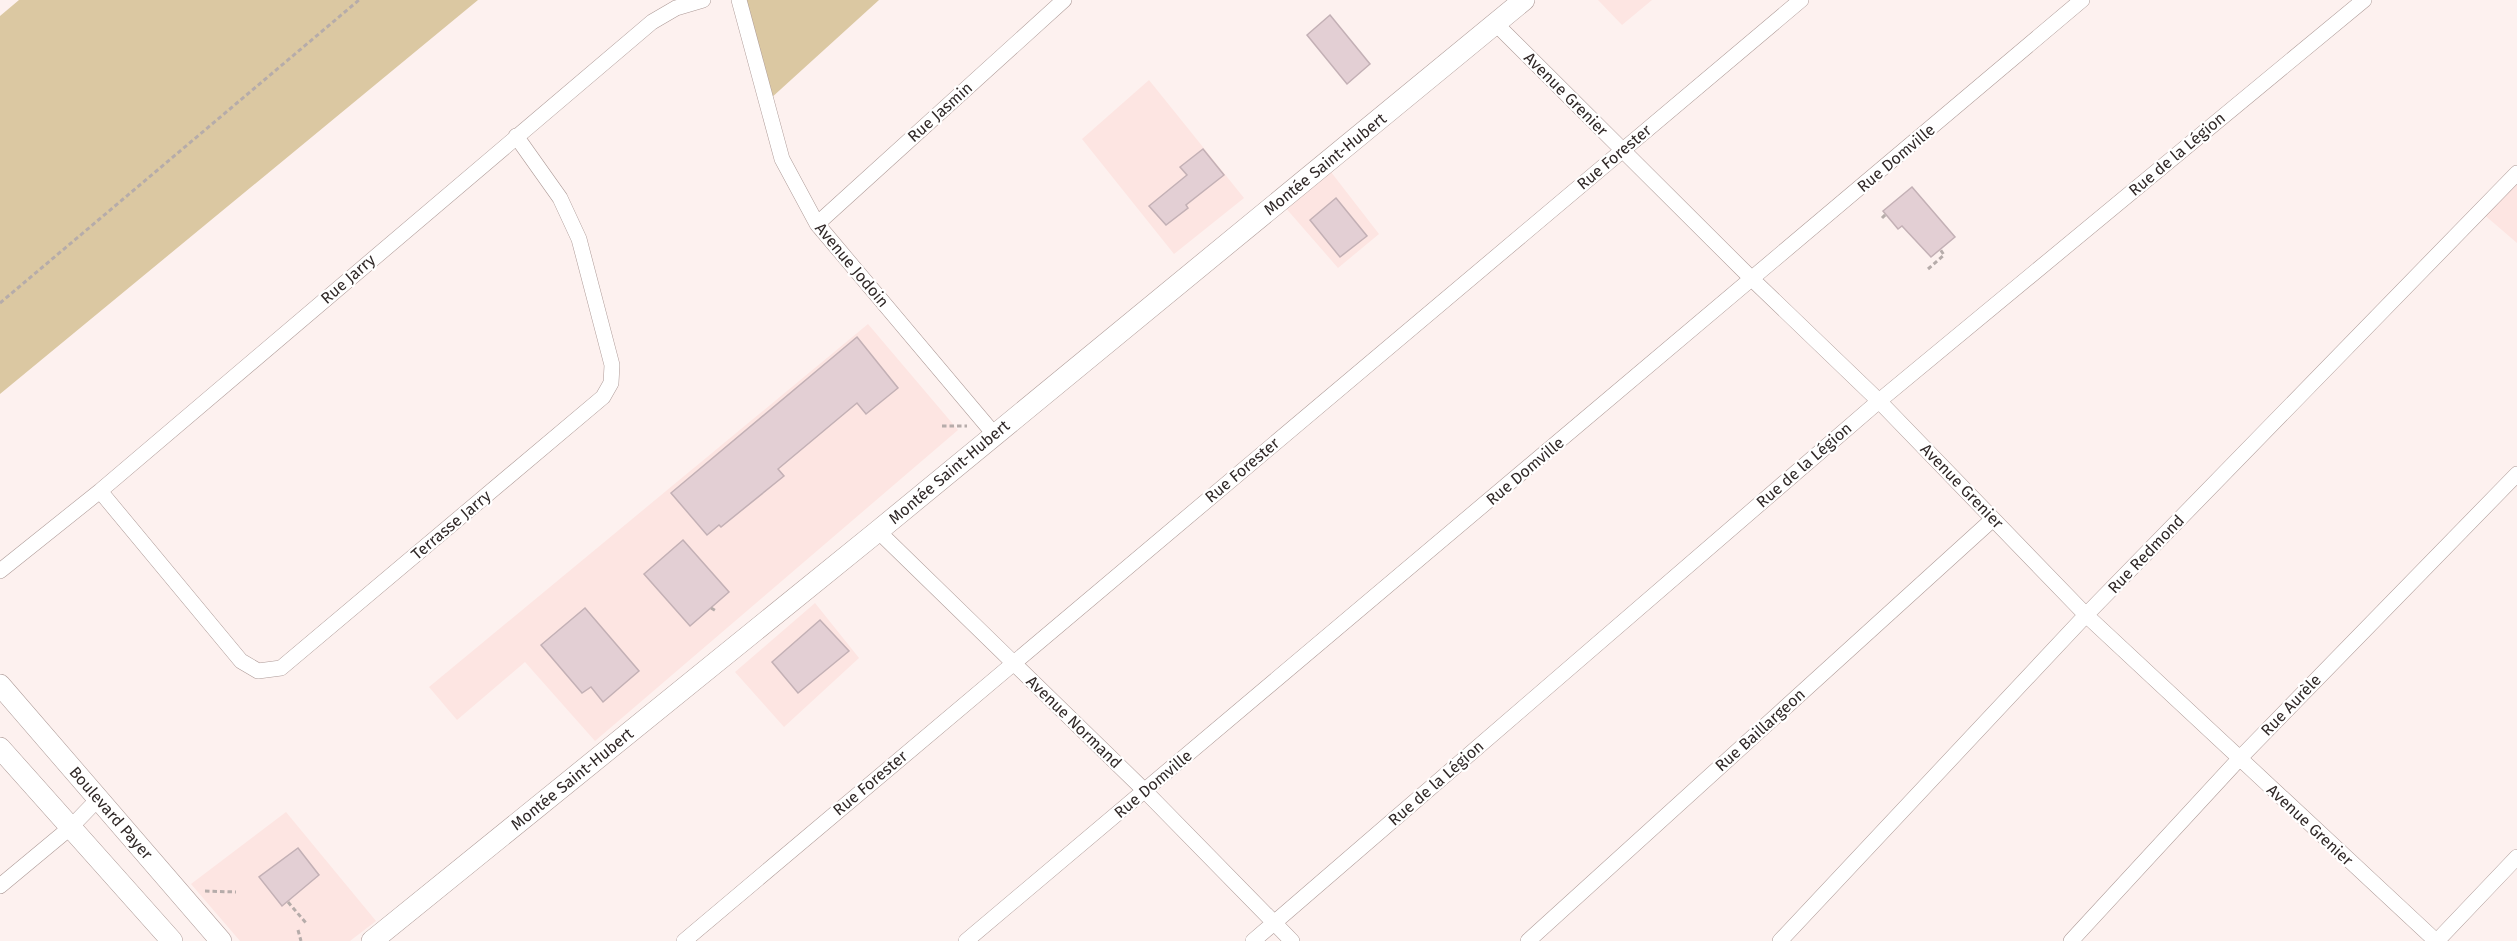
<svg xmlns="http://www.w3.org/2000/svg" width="2517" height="941" font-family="'Fira Sans',sans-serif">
	<rect width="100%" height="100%" fill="#fdf1ef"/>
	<path fill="#fde5e2" d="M1598 0H1652L1622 25Z
		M1149 80 1244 198 1174 254 1082 139Z
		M1331 172 1379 234 1338 268 1284 206Z
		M2517 173V243L2481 212Z
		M868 324 958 430 595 741 525 662 457 720 429 687Z
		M815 603 859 658 784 727 735 672Z
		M286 812 376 921 350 941H240L191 884Z"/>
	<path fill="#dbc8a2" d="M19 0H478L0 394V16Z
		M743 0H879L770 99Z"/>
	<path fill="#e3cfd4" stroke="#c3b0b5" stroke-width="1.5" d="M1330 15 1370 64 1347 84 1307 35Z
		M1203 149 1224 175 1186 205 1188 208 1166 225 1149 206 1187 175 1180 167Z
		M1912 187 1955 237 1931 257 1902 226 1898 229 1883 211Z
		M1336 198 1367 236 1340 257 1310 220Z
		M857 337 898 388 866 414 857 403 778 469 784 476 721 527 719 525 707 535 671 493Z
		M683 540 729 592 690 626 644 574Z
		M585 608 639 671 603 702 591 687 582 693 541 645Z
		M820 620 849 651 798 693 772 662Z
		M298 848 319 875 282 906 259 877Z"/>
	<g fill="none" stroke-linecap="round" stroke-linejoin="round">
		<defs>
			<path id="street" d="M739 0 782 159 817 224 994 434
				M1496 24 1753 280 1879 401 2086 615 2436 941
				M817 224 1064 0
				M100 491 241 661 258 671 281 668 603 397 611 383 612 365 579 239 560 198 516 136
				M878 531 1145 791 1292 941
				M0 571 100 491 652 22 676 8 703 0
				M0 886 71 827 99 798
				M684 941 1801 0
				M966 941 2082 0
				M1253 941 1879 401 2364 0
				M1528 941 1993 519
				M1780 941 2086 615 2517 173
				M2071 941 2239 759 2517 474
				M2437 941 2517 857"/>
			<path id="secondary" d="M0 685 221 941
				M0 748 172 941
				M372 941 878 531 1524 0"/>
		</defs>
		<use href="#street" stroke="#ad9a97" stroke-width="16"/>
		<use href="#secondary" stroke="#ad9a97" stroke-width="22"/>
		<path stroke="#b6acaa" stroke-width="3" stroke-dasharray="4.5 3" stroke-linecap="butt" d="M1882 218 1886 214
			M1928 269 1944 255 1940 249
			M0 303 359 0
			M942 426H967
			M711 608 716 611
			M205 891 236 892
			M288 902 306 923
			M298 930 301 941"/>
		<use href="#street" stroke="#fff" stroke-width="15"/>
		<use href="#secondary" stroke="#fff" stroke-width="21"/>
	</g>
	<g text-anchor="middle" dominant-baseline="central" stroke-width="4.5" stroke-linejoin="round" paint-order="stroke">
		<g font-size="16" fill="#302827" stroke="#fff">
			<text transform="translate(1566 94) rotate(45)">Avenue Grenier</text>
			<text transform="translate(940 112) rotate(-42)">Rue Jasmin</text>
			<text transform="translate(2177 154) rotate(-40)">Rue de la Légion</text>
			<text transform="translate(1614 157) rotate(-40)">Rue Forester</text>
			<text transform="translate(1896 158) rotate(-40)">Rue Domville</text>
			<text transform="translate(1325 164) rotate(-39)">Montée Saint-Hubert</text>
			<text transform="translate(852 265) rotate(50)">Avenue Jodoin</text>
			<text transform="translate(348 279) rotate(-41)">Rue Jarry</text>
			<text transform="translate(1804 465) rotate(-41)">Rue de la Légion</text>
			<text transform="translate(1242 470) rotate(-40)">Rue Forester</text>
			<text transform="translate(1525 471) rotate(-40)">Rue Domville</text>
			<text transform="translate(949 472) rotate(-40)">Montée Saint-Hubert</text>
			<text transform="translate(1962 486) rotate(46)">Avenue Grenier</text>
			<text transform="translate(451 525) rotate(-40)">Terrasse Jarry</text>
			<text transform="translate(2146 554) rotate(-46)">Rue Redmond</text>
			<text transform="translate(2291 705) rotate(-46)">Rue Aurèle</text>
			<text transform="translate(1074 722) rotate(44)">Avenue Normand</text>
			<text transform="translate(1760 730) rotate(-42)">Rue Baillargeon</text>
			<text transform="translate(572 779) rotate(-39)">Montée Saint-Hubert</text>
			<text transform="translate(870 783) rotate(-40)">Rue Forester</text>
			<text transform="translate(1436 783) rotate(-41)">Rue de la Légion</text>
			<text transform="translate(1153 784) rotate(-40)">Rue Domville</text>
			<text transform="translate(111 813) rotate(49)">Boulevard Payer</text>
			<text transform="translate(2310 825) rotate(43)">Avenue Grenier</text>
		</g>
	</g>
</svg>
